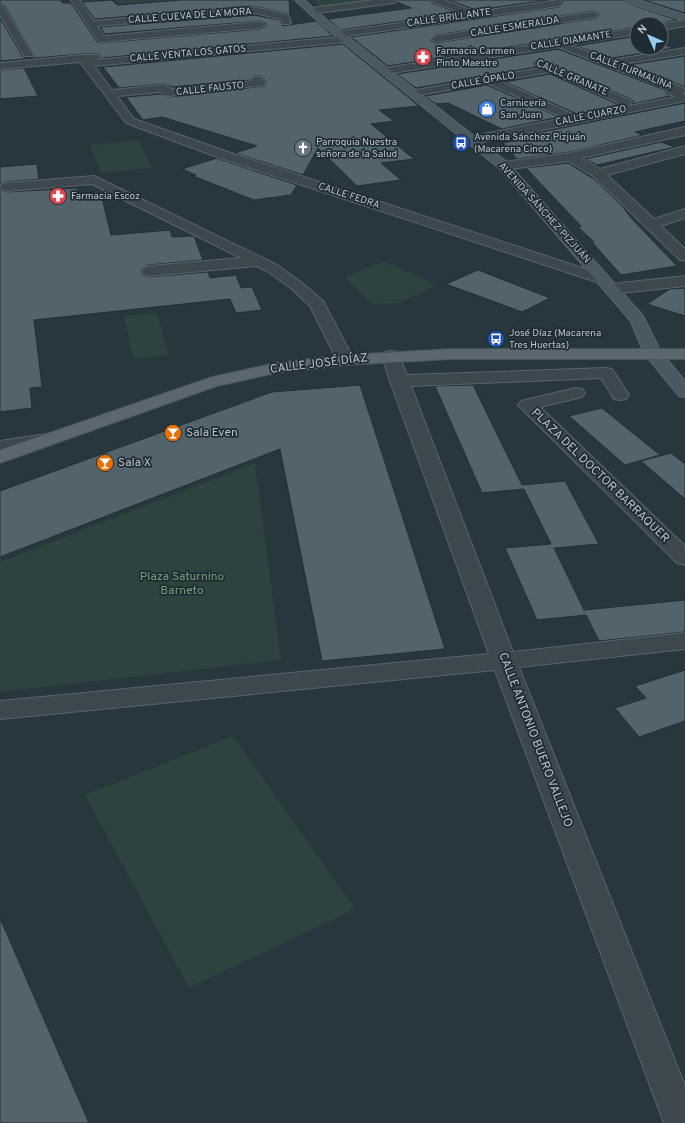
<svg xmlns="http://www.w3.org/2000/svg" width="685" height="1123" font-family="Overpass,sans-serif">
	<rect width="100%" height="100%" fill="#28363e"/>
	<path fill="#2d433f" d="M80 0H96L100 7 119 5 115 0H175L178 3 149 5 147 2 126 4 129 9 205 10 207 13 94 21Z
		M312 0H362L367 2 321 7Z
		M630 40 637 48H653L681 58 613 70 565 51Z
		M139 140 152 168 101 173 90 145Z
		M384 261 437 285 400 303 372 304 345 277Z
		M157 313 169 355 133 359 124 316Z
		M255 463 281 660 0 692V562Z
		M233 736 355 909 189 988 85 795Z"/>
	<path fill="#53636b" stroke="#222e36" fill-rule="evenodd" d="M0 0H60L63 3H71L97 42 101 43 260 29 266 26V24L260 21 105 34 100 27 254 15 280 20 283 26 316 21 333 36 102 58 100 54H82L0 61V18L23 57 32 58 34 55 5 7 0 4Z
		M112 0 117 5 182 0H289L290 15 288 14 254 6 95 19 82 2Z
		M399 0H431L432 3 458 13 341 30 328 19 411 8 397 2Z
		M448 0H549L476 10Z
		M562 0H625L627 3 677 20 656 24H637V27L388 66 351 37 559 7 564 3ZM594 11 600 14 597 18 436 43 430 40 436 35Z
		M644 0H685V13Z
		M637 36V48H661V44L674 48 612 58 576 46Z
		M343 44 419 106 379 110 394 121 371 124 414 159 381 163 401 180 357 186 318 148 303 175 235 153 257 146 162 117 143 120 126 97 161 94 169 97 265 86 267 82 261 76H253L251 80 172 87 164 84 119 88 103 67Z
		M558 49 665 90 666 94 670 96 633 104 634 102 631 99 540 60 533 63 536 67 416 88 397 74Z
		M685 56V87L629 65Z
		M24 68 38 96 0 99V70Z
		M550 74 617 104 614 107 577 114 505 82Z
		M487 85 559 117 502 129 448 103 436 104 425 96Z
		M685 103V121L635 132 643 135 570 152 517 159 503 143 522 139 517 137Z
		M661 142 675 147 597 165 585 159Z
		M217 158 219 159 297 185 291 195 254 200 193 176 196 175 182 169Z
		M568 163 594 179 622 206 632 219 677 266 621 275 592 242H594L578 227 581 226 526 168Z
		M37 164 39 179 7 182 0 184V167Z
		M77 188 79 196 101 194 111 235 170 230 172 237 194 236 203 260 148 265 140 270 143 275 149 277 208 272 210 278 236 275 241 288 252 287 262 310 236 313 230 299 34 320 42 387 30 388 32 408 0 412V190L7 192Z
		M478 270 550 298 522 312 446 284Z
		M685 288V316L647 304 670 289Z
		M360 385 445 649 322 661 280 449 0 557V491L272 392Z
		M473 385 522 485 565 481 599 544 554 548 584 610 685 600V632L599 641 586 615 537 620 505 548 551 544 524 489 482 493 435 386Z
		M602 408 660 455 625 465 569 416Z
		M671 453 685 464V499L641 461Z
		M685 670V721L639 737 615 708 646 698 635 686Z
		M0 918 89 1123H0Z"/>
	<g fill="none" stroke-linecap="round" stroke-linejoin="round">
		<defs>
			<path id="street" d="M71 0H79L94 21 254 7 288 15 291 22 289 24H283L281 19 254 13 97 26 104 36 260 22 265 25 260 28 101 42 98 41Z
				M374 0H398L394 3 311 14 307 11 311 8Z
				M432 0H444L476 12 559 0 563 3 559 6 340 37H349L351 39 346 42 94 66 112 90 164 85 172 89 253 81 252 79 253 77H261L266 83 265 85 169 96 165 95 161 92 117 96 134 119 228 152 607 276 610 279 607 282 602 284 597 282 220 158 126 123 80 62 0 69V63L82 55H100L101 57 96 60 339 37 334 34 336 32 464 14 433 2Z
				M0 5 4 8 33 54 32 56H24L23 54 0 15Z
				M594 12 597 13 599 15 597 17 436 42 431 39 436 36Z
				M685 20V26L661 30V24Z
				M637 28V34L570 45 612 60 685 48V54L623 64 684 88 685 91 683 93V95H685V101L473 144 469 143 467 140 469 137 564 118 487 83 414 96 410 95 409 93 410 91 540 68 534 64 539 61 630 100 632 102 629 106 675 97 667 93 666 91 667 89 558 47 386 74 381 71 386 68ZM550 72 619 103 615 108 577 116 500 81Z
				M685 127V135L581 158 600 169 685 146V154L607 175 654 219 685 209V218L661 226 685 249V261L680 260 593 176 568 161 504 170 500 169 498 166 500 163 504 162 570 153Z
				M94 176 277 265 302 283 323 301 354 360 351 364 345 365 339 364 310 306 292 289 267 271 256 266 149 276 144 274 141 271 144 268 149 266 241 258 92 184 7 191 2 190 0 187 2 184 7 183Z
				M685 276V286L612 294 607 292 604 289 607 286 612 284Z
				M391 351 397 352 407 375 606 368 612 369 629 395 626 399 620 400 614 399 601 378 411 386 513 652 685 633V649L519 667 685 1086V1123H664L495 670 0 719V701L489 654 390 381 382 356 385 352Z
				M576 388 582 389 585 393 582 397 540 407 685 546V565L677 563 518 405 521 401Z
				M46 434 53 436 56 440 53 444 0 453V441Z"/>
			<path id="secondary" d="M295 0H304L328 21 508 163 643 316 661 352 685 381V397L679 396 644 353 630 320 500 169 322 25Z
				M626 0H639L685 15V21L627 2Z"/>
			<path id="primary" d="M452 349H685V359H452L345 365 276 373 217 386 0 463V450L212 377 276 363 345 355Z"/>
		</defs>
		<use href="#street" stroke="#59656c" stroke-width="2"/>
		<use href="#secondary" stroke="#59656c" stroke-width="2"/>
		<use href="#primary" stroke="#48535b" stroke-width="2"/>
		<use href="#street" fill="#3c474e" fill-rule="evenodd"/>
		<use href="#secondary" fill="#4a5861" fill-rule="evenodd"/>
		<use href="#primary" fill="#5a676e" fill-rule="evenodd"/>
	</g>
	<defs>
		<symbol id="pharmacy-disc" viewBox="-11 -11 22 22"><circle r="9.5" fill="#e0444e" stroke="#202c34"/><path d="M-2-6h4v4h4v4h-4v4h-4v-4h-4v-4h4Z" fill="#fff"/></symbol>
		<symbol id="shop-disc" viewBox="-11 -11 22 22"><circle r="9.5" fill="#3f7fe0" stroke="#202c34"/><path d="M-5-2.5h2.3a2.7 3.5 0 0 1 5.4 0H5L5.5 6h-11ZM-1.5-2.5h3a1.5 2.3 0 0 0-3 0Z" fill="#fff"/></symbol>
		<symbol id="bus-disc" viewBox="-11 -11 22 22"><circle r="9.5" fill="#1a4fb4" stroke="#202c34"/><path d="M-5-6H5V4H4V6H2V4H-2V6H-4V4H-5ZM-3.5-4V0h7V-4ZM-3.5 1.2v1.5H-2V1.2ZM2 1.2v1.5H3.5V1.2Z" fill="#fff"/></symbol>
		<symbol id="church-disc" viewBox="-11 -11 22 22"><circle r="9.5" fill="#6b7280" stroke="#202c34"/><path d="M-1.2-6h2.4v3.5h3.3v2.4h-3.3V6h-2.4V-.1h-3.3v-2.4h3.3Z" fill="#fff"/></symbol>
		<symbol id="bar-disc" viewBox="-11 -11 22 22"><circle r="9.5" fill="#e8710a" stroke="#202c34"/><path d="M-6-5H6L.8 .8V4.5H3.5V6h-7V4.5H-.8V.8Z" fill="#fff"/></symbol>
	</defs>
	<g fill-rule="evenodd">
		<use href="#pharmacy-disc" x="413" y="47" width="20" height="20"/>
		<use href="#shop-disc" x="477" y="99" width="20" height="20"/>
		<use href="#bus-disc" x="451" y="133" width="20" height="20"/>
		<use href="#church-disc" x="293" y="138" width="20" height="20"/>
		<use href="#pharmacy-disc" x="48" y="186" width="20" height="20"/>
		<use href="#bus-disc" x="486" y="329" width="20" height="20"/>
		<use href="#bar-disc" x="163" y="423" width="20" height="20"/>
		<use href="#bar-disc" x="95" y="453" width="20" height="20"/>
	</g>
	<g text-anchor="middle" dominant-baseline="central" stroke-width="3.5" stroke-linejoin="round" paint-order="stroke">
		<g font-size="10" fill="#b8c2c9" stroke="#202c34">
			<text transform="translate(190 16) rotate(-4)">CALLE CUEVA DE LA MORA</text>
			<text transform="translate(449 18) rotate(-8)">CALLE BRILLANTE</text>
			<text transform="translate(515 27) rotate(-9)">CALLE ESMERALDA</text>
			<text transform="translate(571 41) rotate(-9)">CALLE DIAMANTE</text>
			<text transform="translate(188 54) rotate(-5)">CALLE VENTA LOS GATOS</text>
			<text transform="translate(631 71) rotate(21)">CALLE TURMALINA</text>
			<text transform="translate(572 78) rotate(23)">CALLE GRANATE</text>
			<text transform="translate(483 81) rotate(-10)">CALLE ÓPALO</text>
			<text transform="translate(210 89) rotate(-6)">CALLE FAUSTO</text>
			<text transform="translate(591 116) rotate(-11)">CALLE CUARZO</text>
			<text transform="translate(349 196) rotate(18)">CALLE FEDRA</text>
			<text transform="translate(544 213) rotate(48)">AVENIDA SÁNCHEZ PIZJUÁN</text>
		</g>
		<g font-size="10" fill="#b8c2c9" stroke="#202c34" text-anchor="start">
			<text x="436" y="51">Farmacia Carmen<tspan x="436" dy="12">Pinto Maestre</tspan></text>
			<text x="500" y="103">Carnicería<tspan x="500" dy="12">San Juan</tspan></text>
			<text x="474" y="137">Avenida Sánchez Pizjuán<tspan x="474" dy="12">(Macarena Cinco)</tspan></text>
			<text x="316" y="142">Parroquia Nuestra<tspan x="316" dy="12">señora de la Salud</tspan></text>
			<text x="71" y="196">Farmacia Escoz</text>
			<text x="509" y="333">José Díaz (Macarena<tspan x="509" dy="12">Tres Huertas)</tspan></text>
		</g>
		<g font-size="12" fill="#b8c2c9" stroke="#202c34">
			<text transform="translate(319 364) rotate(-7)">CALLE JOSÉ DÍAZ</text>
			<text transform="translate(600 476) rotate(44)">PLAZA DEL DOCTOR BARRAQUER</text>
			<text transform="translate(535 740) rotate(69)">CALLE ANTONIO BUERO VALLEJO</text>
		</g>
		<g font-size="12" fill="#b8c2c9" stroke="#202c34" text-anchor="start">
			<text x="186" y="433">Sala Even</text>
			<text x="118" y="463">Sala X</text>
		</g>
		<g font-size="12" fill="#789d79" stroke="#202c34">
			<text x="182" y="577">Plaza Saturnino<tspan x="182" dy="14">Barneto</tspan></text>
		</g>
	</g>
	<g transform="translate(649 36) rotate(315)"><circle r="19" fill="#202c34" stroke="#5d6870"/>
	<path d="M0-3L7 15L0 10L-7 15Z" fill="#97ccef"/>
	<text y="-6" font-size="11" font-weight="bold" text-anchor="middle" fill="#b8c2c9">N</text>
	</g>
</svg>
